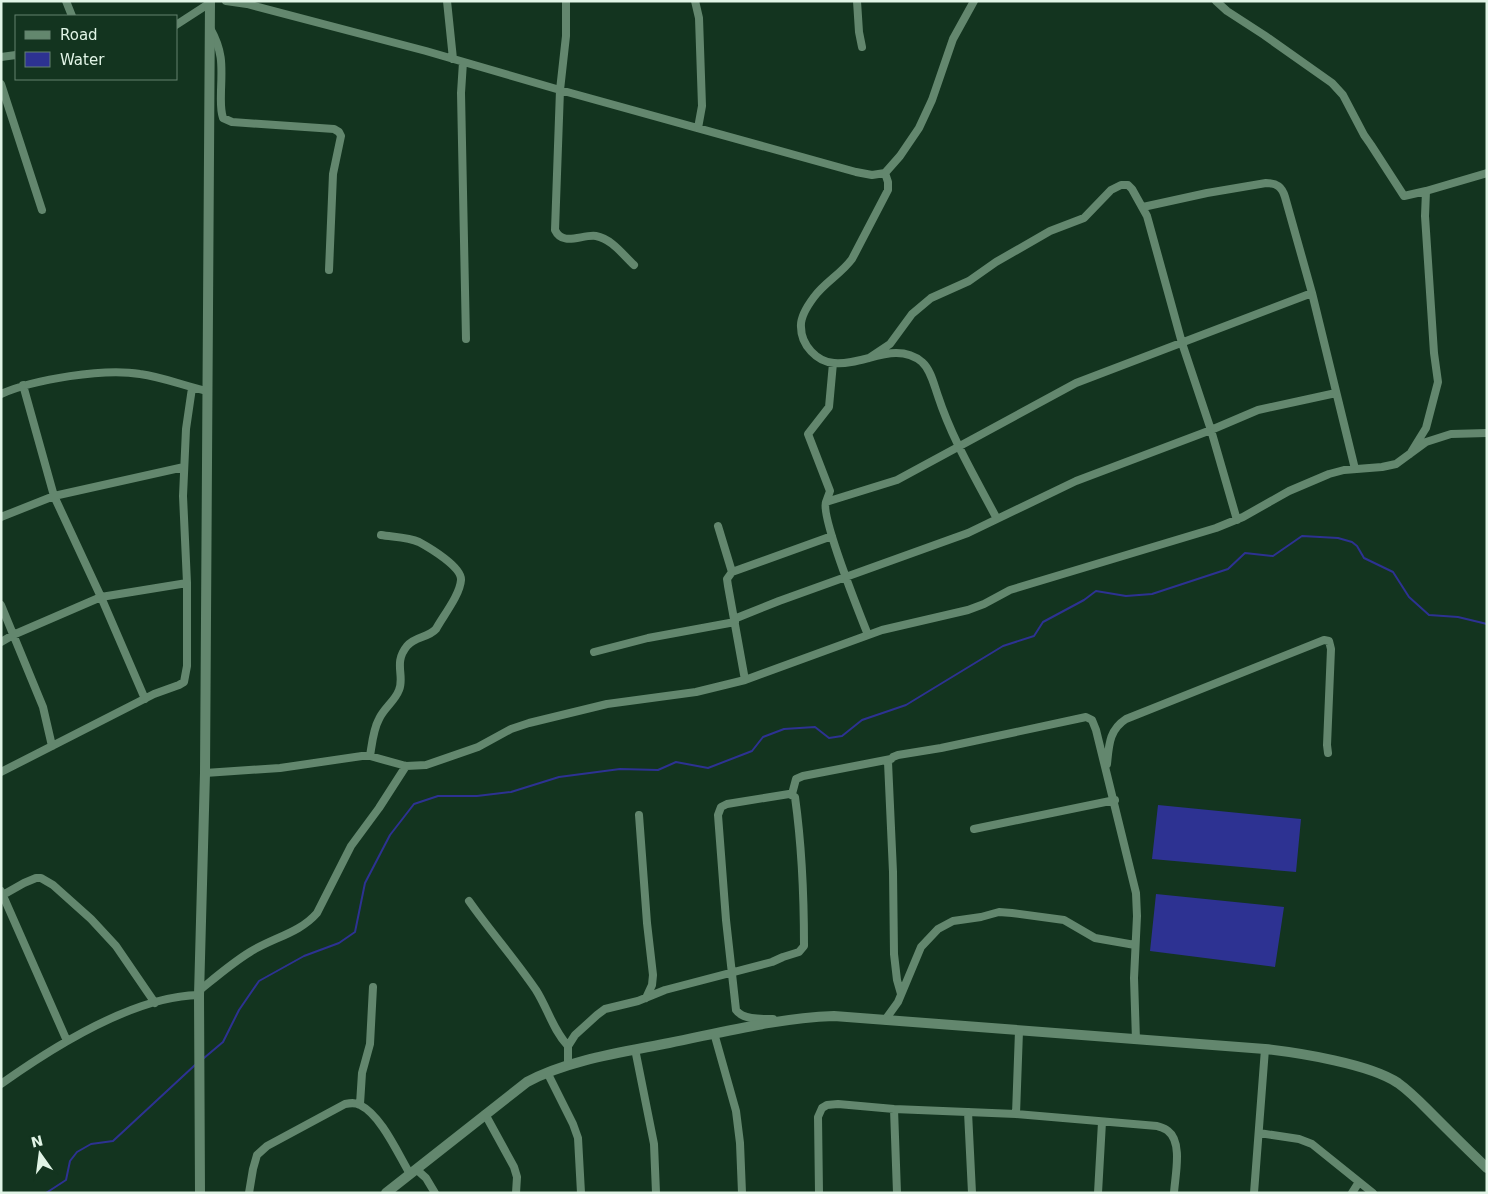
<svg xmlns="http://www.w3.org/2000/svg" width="1488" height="1194" font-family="'DejaVu Sans',sans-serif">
	<rect width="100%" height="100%" fill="#13341f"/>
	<path fill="#2d3292" d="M1158 805 1301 819 1296 872 1152 859Z
		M1156 894 1284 907 1275 967 1150 951Z"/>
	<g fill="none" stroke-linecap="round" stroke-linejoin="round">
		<path stroke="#2d3292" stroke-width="2" d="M204 1058 223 1042 239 1010 259 981 304 956 339 943 355 932 365 883 390 835 414 804 438 796H477L511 792 559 777 620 769 658 770 676 762 708 768 752 751 763 737 784 729 815 727 829 738 842 736 862 720 906 705 1003 646 1034 636 1043 622 1084 600 1096 591 1126 596 1152 594 1228 569 1245 553 1273 556 1302 536 1338 538 1352 542 1357 546 1364 558 1393 572 1409 597 1429 615 1458 617 1487 624
			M46 1193 66 1180 70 1161 77 1152 91 1144 113 1141 195 1065"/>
		<path stroke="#63876e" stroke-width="8" d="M66 1 72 16
			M226 1 247 4 426 51 560 90 856 172 872 175 885 173 900 156 919 128 932 100 953 39 974 1
			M447 1 453 59
			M566 1V36L560 90 555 230C563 247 582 234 596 236 612 239 623 255 634 265
			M695 1 699 18 702 106 698 128
			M857 1 859 32 862 47
			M1216 1 1227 11 1264 35 1332 83 1343 95 1364 135 1371 145 1404 196 1426 191 1425 216 1434 353 1438 382 1426 428 1410 454
			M176 25 210 3
			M210 28C223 51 222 65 221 90 221 100 220 109 223 118L232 122 334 129 339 132 341 136 333 174 329 270
			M1 57 16 55
			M463 62 461 93 466 339
			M1 84 42 210
			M885 173 888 182V190L852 259C841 274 825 282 814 297 808 305 800 317 801 327 801 345 817 362 834 363 864 366 895 340 922 362 931 370 934 385 938 396 952 439 976 479 997 519
			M1426 191 1487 173
			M1143 207 1207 193 1266 183C1277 183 1282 187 1285 197L1312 293 1355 469
			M869 358 890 344 912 314 931 298 969 281 996 262 1050 231 1084 218 1111 190 1121 185H1128L1132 189 1147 216 1182 343 1211 430 1237 520
			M23 385 54 496 101 597 145 699
			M1 394C35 379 104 368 140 374 163 377 184 386 207 391
			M826 502 830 491 808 434 829 407 833 363
			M1 517 54 496 184 467
			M718 526 732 572
			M1 605 43 707 52 746
			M734 619 779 601 968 533 1076 481 1211 430 1258 410 1336 393
			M868 635C860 615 820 515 826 502L897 480 1076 383 1312 293
			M1 642 13 635 101 597 187 583
			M594 652 648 638 735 622
			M745 680 728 586 727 579 732 572 832 536
			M370 756C372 744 373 730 379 719 384 708 395 701 399 690 405 676 393 663 407 646 415 636 428 638 436 629 443 616 460 595 461 580 462 567 430 548 419 542 408 537 392 537 381 535
			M1107 764C1109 745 1109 730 1126 719L1324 640 1329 641 1331 649 1327 745 1328 753
			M1 772 154 694 179 685 184 682 187 666V583L183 496 186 429 192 388
			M205 773 280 768 362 756H370L406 766 426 765 478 747 511 729 529 723 607 704 696 692 745 680 882 630 968 610 984 604 1010 590 1216 528 1243 517 1289 491 1329 474 1344 470 1382 467 1396 464 1426 442 1451 434 1487 433
			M792 794 796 779 803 776 891 759
			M639 815 647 923 653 975 652 985 646 998
			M974 829 1115 800
			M1 891 67 1041
			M1 896 24 883 36 878H41L53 885 91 919 116 946 155 1003
			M469 901C490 931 515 959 536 990 548 1009 553 1030 568 1046
			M200 990C216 977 232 963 250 952 272 938 300 933 317 913L351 846 379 808 406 766
			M901 994 897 980 894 954 893 872 888 762 893 757 898 755 941 748 1086 717 1092 720 1096 730 1136 893 1137 916 1134 978 1136 1040
			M885 1020 898 1002 921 947 938 929 953 921 981 917 999 912 1012 913 1064 920 1095 938 1135 945
			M714 1033 736 1111 740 1143 742 1193
			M635 1049 654 1144 656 1193
			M568 1065V1046L575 1035 597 1015 605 1009 638 1001 665 990 772 962 783 957 799 952 804 946C804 896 802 847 795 797L789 794 727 804 721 807 718 815 726 920 736 1010C743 1020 762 1019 773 1019
			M547 1072 573 1124 578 1138 581 1193
			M1 1084C53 1047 135 996 199 995
			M360 1104 362 1073 370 1044 373 987
			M894 1109 897 1193
			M968 1112 972 1193
			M485 1114 514 1167 517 1177 516 1193
			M1016 1114 1019 1031
			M1259 1133 1299 1139 1312 1144 1373 1193
			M416 1169 426 1178 435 1193
			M249 1193 253 1169 257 1155 267 1146 345 1104C350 1103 355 1102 360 1105 381 1115 398 1154 410 1174
			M819 1193 818 1117 822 1108 827 1105 838 1104 894 1109 1016 1114 1157 1126C1160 1127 1165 1128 1168 1131 1183 1142 1175 1176 1174 1193
			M1098 1193 1102 1122
			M1254 1193 1265 1049
			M1352 1193 1359 1182"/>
		<path stroke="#63876e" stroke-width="10" d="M200 1193 199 995 205 773 210 1
			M386 1193 527 1082C567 1060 624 1052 669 1043 724 1032 778 1018 834 1016L1265 1049C1300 1053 1370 1064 1398 1083 1412 1093 1423 1105 1435 1117 1452 1134 1469 1151 1487 1168"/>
	</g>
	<rect width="1488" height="1194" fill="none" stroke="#e1f4e6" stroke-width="5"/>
	<rect x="15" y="15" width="162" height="65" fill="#13341f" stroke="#65816f"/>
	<rect x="25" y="31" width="25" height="8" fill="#63876e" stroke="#65816f"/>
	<text x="60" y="40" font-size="15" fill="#e1f4e6">Road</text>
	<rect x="25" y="52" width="25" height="15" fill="#2d3292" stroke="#65816f"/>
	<text x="60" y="65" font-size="15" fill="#e1f4e6">Water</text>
	<g transform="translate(40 1154) rotate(346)" stroke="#13341f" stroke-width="4" paint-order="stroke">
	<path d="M0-4L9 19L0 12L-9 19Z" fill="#e1f4e6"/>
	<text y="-8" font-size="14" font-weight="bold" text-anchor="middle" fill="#e1f4e6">N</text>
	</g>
</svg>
